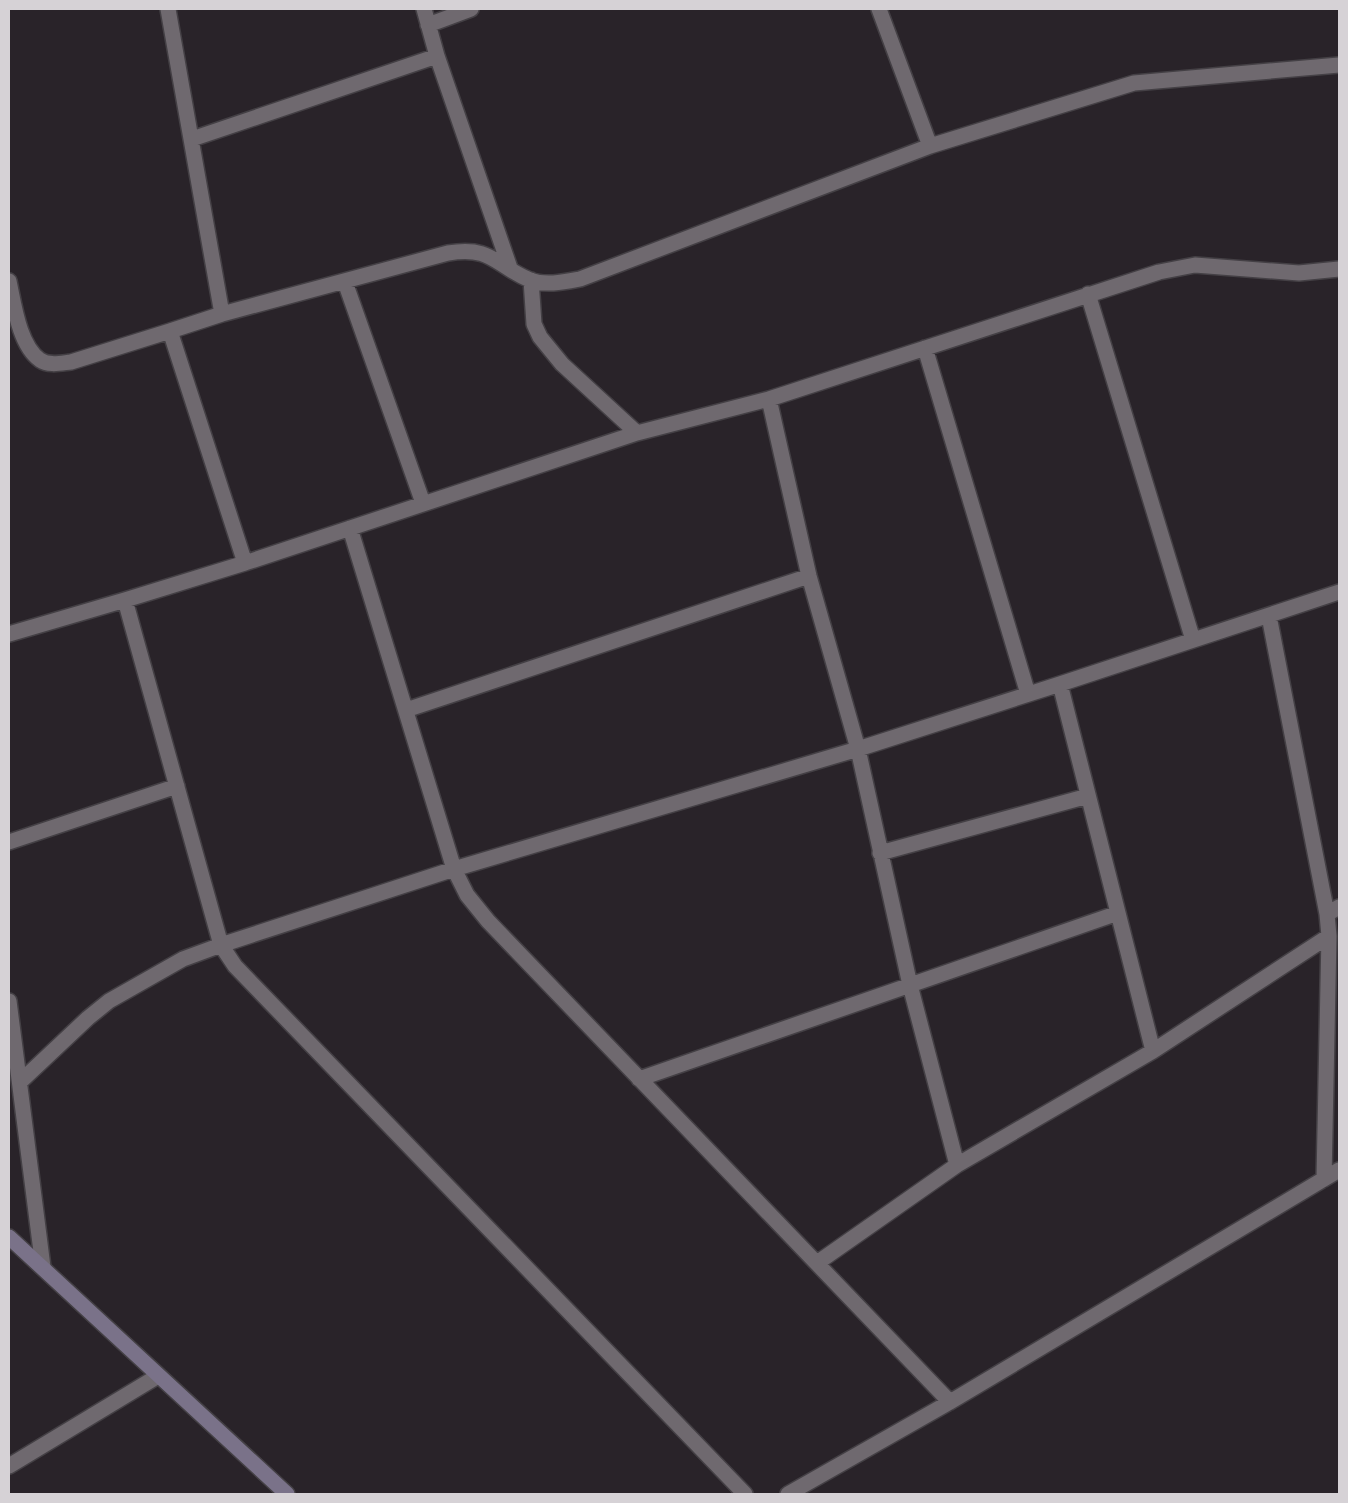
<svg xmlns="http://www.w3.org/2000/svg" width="1348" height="1503" font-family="'Times New Roman',serif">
	<rect width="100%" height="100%" fill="#292329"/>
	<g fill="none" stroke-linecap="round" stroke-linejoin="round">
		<defs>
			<path id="street" d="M168 9 222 314 170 331 245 563 637 433 769 399 1159 272 1195 265 1299 273 1339 269
				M879 9 930 146
				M428 25 471 9
				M437 56 510 268
				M192 139 437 56 424 9
				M531 280 534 324 540 337 562 364 637 433
				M9 281C14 304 19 345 40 360 49 366 61 363 71 362L170 331
				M345 282 423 503
				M1088 294 1193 640
				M222 314 448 253C493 246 494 265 530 280 545 286 564 282 580 279L930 146 1134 83 1339 65
				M925 348 1028 694
				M769 399 809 576 858 749 910 985 957 1165
				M350 528 454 869 467 895 488 921 950 1402
				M125 600 214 920 221 945 235 966 745 1494
				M1269 616 1327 914
				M9 634 125 600 245 563
				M1060 684 1153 1051
				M406 710 809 576
				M9 842 177 786
				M880 853 1088 796
				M9 1001 43 1267
				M639 1079 1118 913
				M20 1082 88 1018 109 1001 183 959 221 945 454 869 858 749 1060 684 1339 592
				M1324 1179 1329 936 1327 914 1339 907
				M817 1263 957 1165 1153 1051 1329 936
				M9 1466 158 1376
				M788 1494 950 1402 1339 1170"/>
			<path id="secondary" d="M9 1237 287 1494"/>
		</defs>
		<use href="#street" stroke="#444045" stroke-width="18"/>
		<use href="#secondary" stroke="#444045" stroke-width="18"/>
		<use href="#street" stroke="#6f696f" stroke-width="15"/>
		<use href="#secondary" stroke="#7a7289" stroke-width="15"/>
	</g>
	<rect width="1348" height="1503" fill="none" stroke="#d6d2d6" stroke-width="20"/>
</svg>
